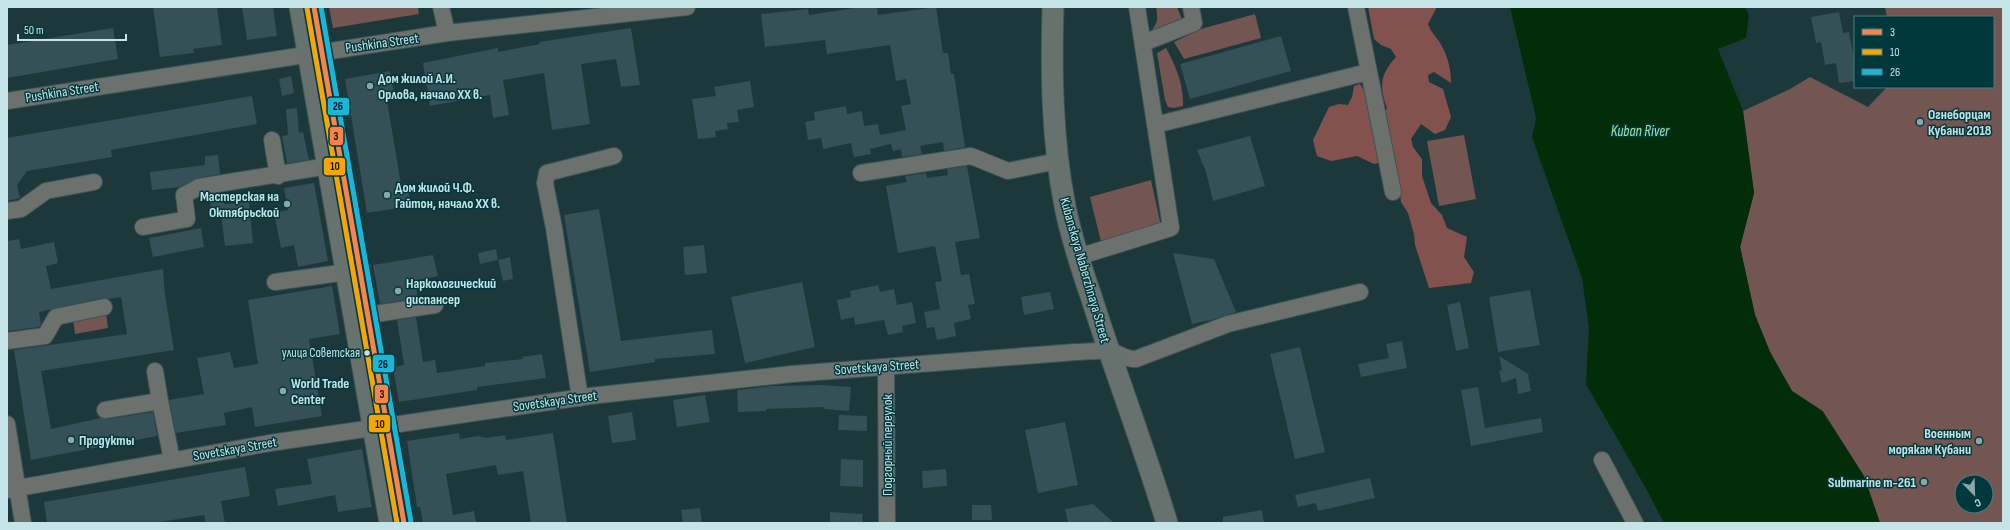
<svg xmlns="http://www.w3.org/2000/svg" width="2010" height="530" font-family="'Sofia Sans Condensed',sans-serif">
	<rect width="100%" height="100%" fill="#1c383a"/>
	<path fill="#735552" fill-rule="evenodd" d="M329 7H418L419 14 333 28Z
		M1156 7H1177L1182 19 1180 23 1153 33 1152 30C1158 21 1158 19 1156 7Z
		M1885 7H2003V523H1880L1864 476 1823 411 1792 391 1770 352 1755 315 1740 247 1754 193 1743 111 1790 89 1810 77 1868 107 1887 87H1993V17H1887ZM1962 482H1986V506H1962Z
		M1255 14 1261 38 1184 59 1174 42 1201 29Z
		M1166 48C1176 66 1184 86 1183 106L1174 108 1168 107 1165 100 1157 53Z
		M1464 135 1476 199 1439 206 1427 141Z
		M1151 180 1161 226 1101 242 1090 197Z
		M106 312 108 328 75 334 73 318Z"/>
	<path fill="#83524f" d="M1368 7H1437L1428 24C1431 33 1436 36 1440 43 1448 56 1451 69 1451 83L1434 72 1428 75 1429 82 1443 89 1451 117 1445 130 1435 134 1421 124 1411 139 1413 147 1422 159V176L1431 203 1442 215 1447 228 1467 237 1464 257 1474 272 1471 283 1429 288 1415 245 1414 234 1408 213 1401 202 1397 168 1391 160 1374 164 1357 156 1331 161 1317 156 1313 140 1329 107 1339 104 1348 105 1352 97 1354 86 1360 84 1382 119 1387 108C1379 87 1380 74 1396 57L1391 49 1381 45 1374 39Z"/>
	<path fill="#032d09" d="M1510 7H1745L1749 15 1746 38 1718 49 1743 111 1754 193 1740 247 1755 315 1770 352 1792 391 1822 411 1864 476 1880 523H1664L1648 492 1586 384 1589 328 1582 278 1532 137 1536 118Z"/>
	<path fill="#355056" d="M153 7H217L222 45 193 49 194 53 160 57Z
		M242 7H273L277 36 247 40Z
		M861 7H877L878 15 936 7 943 53H948L951 74H954L965 147 944 151 943 142 920 146 922 154 902 157 901 149 893 151 891 144 870 149 871 154 854 157 851 143 823 149 821 138 808 140 805 122 815 120 814 112 846 106 847 114 862 111 864 126 878 124 880 135 906 130 901 106 911 104 906 79 896 81 890 45 827 54 825 40 765 47 761 14 808 9 809 15Z
		M1839 12 1843 33 1849 32 1855 64V81L1839 83 1836 63 1825 65 1821 42 1816 43 1811 17Z
		M113 28 118 59 7 78V45Z
		M631 28 640 85 621 87 616 59 581 64 590 124 552 130 544 73 503 80 509 115 493 118 490 95 430 106 423 63 498 48V52L540 44 539 42Z
		M1281 36 1291 71 1190 99 1180 64Z
		M390 71 394 94 386 95 401 184 407 183 411 206 367 213 345 79Z
		M291 76 294 93 282 96 279 79Z
		M750 81 754 107 737 110 739 122 727 123 728 129 715 131 716 137 698 139 692 99 716 96 714 87Z
		M252 96 257 124 111 150 112 157 27 171 17 185 20 198 7 201V138Z
		M297 108 299 133 303 132 309 160 287 163 282 136 288 135 286 109Z
		M1250 136 1265 186 1213 201 1206 172 1197 150Z
		M218 155 220 174 197 178 179 187 152 190 150 172 205 165V156Z
		M967 166 980 238 955 242 961 275 969 274 975 304 968 305 971 319 954 323 956 336 937 340 934 327 927 328 924 312 940 309 935 282 942 281 935 246 898 253 886 186 907 182 905 176 926 173 927 178 948 175 947 169Z
		M314 183 328 261 298 267 294 245 281 248 274 213 288 210 284 188Z
		M223 193 224 204 249 202 253 243 225 246 221 214 211 215 210 195Z
		M599 209 621 341 712 330 715 354 655 359V362L590 372 564 215Z
		M201 228 204 247 153 257 149 238Z
		M19 239 21 249 54 242 58 263 46 266 51 289 163 269 165 295 174 350 41 371 51 429 100 418 107 419 153 412 157 436 31 460 14 350 127 334 121 297 109 299 102 298 39 312 41 324 39 327 7 331V241Z
		M704 245 707 273 685 275 683 247Z
		M496 249 498 260 480 264 478 253Z
		M1173 253 1214 259 1236 312 1211 320 1192 324Z
		M433 255 438 276 415 281 418 298 380 304 373 265Z
		M510 257 513 279 503 281 498 260Z
		M802 282 815 347 745 363 731 297Z
		M878 285 880 292 894 289 897 305 912 302 916 323 902 326 903 332 888 335 884 320 855 325 854 317 841 320 837 300 851 297 850 291Z
		M332 286 340 334 309 339 322 416 255 427 252 407 224 413 226 425 176 433 169 400 204 394 197 358 230 352 234 368 258 364 248 300Z
		M1530 290 1540 345 1498 352 1489 297Z
		M1050 292 1054 309 1024 315 1021 297Z
		M1460 302 1469 348 1456 351 1447 305Z
		M416 317 423 362 435 360 437 373 485 366V363L523 359 522 357 542 354 546 378 477 387V390L399 402 393 367 404 365 397 320Z
		M1402 341 1407 368 1361 377 1358 364 1389 358 1386 344Z
		M1300 347 1325 452 1295 459 1270 354Z
		M1499 356 1530 375H1528L1531 391 1518 394 1516 378 1502 383 1499 371 1502 370Z
		M822 385 851 387 849 411 824 409V407L766 409V411L738 412 737 390 773 386Z
		M1478 387 1485 428 1541 418 1543 432 1471 446 1461 390Z
		M705 395 710 422 677 427 673 400Z
		M632 412 636 440 612 443 608 416Z
		M839 415 867 416V431L838 430Z
		M1065 422 1078 485 1038 493 1025 430Z
		M459 433 460 439 478 436 486 438 505 435 506 440 553 433 567 523H531L523 471 498 475 496 465 446 474 453 515 474 511 476 523H423L420 507H417L407 441Z
		M362 449 372 507 338 512 335 495 278 506 275 489 312 484 307 459Z
		M841 459 863 460V487L840 486Z
		M245 467 250 496 221 501 225 523H206L204 515 153 523H47L44 502Z
		M946 469 947 486 923 488 922 471Z
		M1370 478 1375 498 1318 511 1316 503 1298 507 1295 495Z
		M1093 504 1114 523H1068L1065 509Z
		M972 505H991L992 520H972Z
		M700 508 702 523H683L681 510Z
		M1262 510 1264 523H1223V517Z
		M830 512 863 514 862 523H830Z"/>
	<g fill="none" stroke-linecap="round" stroke-linejoin="round">
		<defs>
			<path id="minor" d="M314 7 404 523
				M441 7 447 33
				M1356 7 1393 192
				M1143 43 1194 23 1191 7
				M7 101 447 33 687 7
				M1155 125 1368 72
				M272 140 278 176
				M861 173 971 156 1008 171 1058 161
				M7 211 21 209 46 191 94 182
				M143 227 187 219 184 195 199 187 328 166
				M1078 257 1171 228 1137 7
				M275 282 347 272
				M368 315 435 305
				M7 341 45 336 56 317 104 307
				M886 367 887 523
				M155 371 160 401
				M580 398 554 228 545 183 547 173 614 156
				M105 410 160 401 172 460
				M7 424 23 523
				M1602 460 1635 523
				M7 490 270 443 590 396 792 374 1076 352C1086 352 1098 350 1108 351 1119 352 1125 360 1136 359L1228 324 1360 292"/>
			<path id="major" d="M300 7 390 523
				M1053 7C1051 73 1052 141 1065 206 1071 237 1081 267 1091 296 1115 372 1144 447 1167 523"/>
		</defs>
		<use href="#minor" stroke="#3d5457" stroke-width="18"/>
		<use href="#major" stroke="#3d5457" stroke-width="23"/>
		<use href="#minor" stroke="#6c716d" stroke-width="16"/>
		<use href="#major" stroke="#67716d" stroke-width="21"/>
		<defs>
			<path id="bus-1" d="M314 7 404 523"/>
			<path id="bus-2" d="M307 8 397 523"/>
			<path id="bus-3" d="M321 7 411 522"/>
		</defs>
		<use href="#bus-1" stroke="#00383d" stroke-width="8"/>
		<use href="#bus-2" stroke="#00383d" stroke-width="8"/>
		<use href="#bus-3" stroke="#00383d" stroke-width="8"/>
		<use href="#bus-1" stroke="#f8844c" stroke-width="5"/>
		<use href="#bus-2" stroke="#f7a600" stroke-width="5"/>
		<use href="#bus-3" stroke="#1ab6d8" stroke-width="5"/>
	</g>
	<g fill="#8aa8aa" stroke="#00383d" stroke-width="1.5">
		<circle cx="370" cy="86" r="4"/>
		<circle cx="1920" cy="122" r="4"/>
		<circle cx="387" cy="195" r="4"/>
		<circle cx="287" cy="204" r="4"/>
		<circle cx="398" cy="291" r="4"/>
		<circle cx="283" cy="391" r="4"/>
		<circle cx="71" cy="440" r="4"/>
		<circle cx="1979" cy="441" r="4"/>
		<circle cx="1924" cy="482" r="4"/>
	</g>
	<circle fill="#c5e4e7" stroke="#00383d" stroke-width="1.5" cx="367" cy="353" r="3.5"/>
	<g text-anchor="middle" dominant-baseline="central" stroke-width="3" stroke-linejoin="round" paint-order="stroke">
		<g font-size="13" fill="#c5e4e7" stroke="#00383d" text-anchor="end">
			<text x="360" y="353">улица Советская</text>
		</g>
		<g font-size="14" fill="#c5e4e7" stroke="#00383d">
			<text transform="translate(382 43) rotate(-8)">Pushkina Street</text>
			<text transform="translate(62 92) rotate(-9)">Pushkina Street</text>
			<text transform="translate(1085 270) rotate(74)">Kubanskaya Naberzhnaya Street</text>
			<text transform="translate(877 367) rotate(-4)">Sovetskaya Street</text>
			<text transform="translate(555 401) rotate(-8)">Sovetskaya Street</text>
			<text transform="translate(887 445) rotate(-90)">Подгорный переулок</text>
			<text transform="translate(235 449) rotate(-10)">Sovetskaya Street</text>
		</g>
		<g font-size="14" font-weight="bold" fill="#c5e4e7" stroke="#00383d" text-anchor="start">
			<text x="378" y="78">Дом жилой А.И.<tspan x="378" dy="16">Орлова, начало XX в.</tspan></text>
			<text x="1928" y="114">Огнеборцам<tspan x="1928" dy="16">Кубани 2018</tspan></text>
			<text x="395" y="187">Дом жилой Ч.Ф.<tspan x="395" dy="16">Гайтон, начало XX в.</tspan></text>
			<text x="279" y="196" text-anchor="end">Мастерская на<tspan x="279" dy="16">Октябрьской</tspan></text>
			<text x="406" y="283">Наркологический<tspan x="406" dy="16">диспансер</tspan></text>
			<text x="291" y="383">World Trade<tspan x="291" dy="16">Center</tspan></text>
			<text x="1971" y="433" text-anchor="end">Военным<tspan x="1971" dy="16">морякам Кубани</tspan></text>
			<text x="79" y="440">Продукты</text>
			<text x="1916" y="482" text-anchor="end">Submarine m-261</text>
		</g>
		<g font-size="15" font-style="italic" fill="#a2e3a1" stroke="#00383d">
			<text x="1640" y="131">Kuban River</text>
		</g>
	</g>
	<g stroke="#00383d" stroke-width="1.5">
		<rect x="327" y="97" width="23" height="19" rx="4" fill="#1ab6d8"/>
		<rect x="329" y="126" width="15" height="20" rx="4" fill="#f8844c"/>
		<rect x="323" y="157" width="23" height="19" rx="4" fill="#f7a600"/>
		<rect x="372" y="354" width="23" height="19" rx="4" fill="#1ab6d8"/>
		<rect x="374" y="384" width="15" height="20" rx="4" fill="#f8844c"/>
		<rect x="368" y="414" width="23" height="19" rx="4" fill="#f7a600"/>
	</g>
	<g font-size="11" text-anchor="middle" font-weight="bold" fill="#111">
		<text x="338" y="110">26</text>
		<text x="336" y="140">3</text>
		<text x="335" y="170">10</text>
		<text x="383" y="368">26</text>
		<text x="382" y="398">3</text>
		<text x="380" y="428">10</text>
	</g>
	<rect width="2010" height="530" fill="none" stroke="#c5e4e7" stroke-width="16"/>
	<rect x="1854" y="16" width="140" height="72" fill="#00383d" stroke="#4f7d81"/>
	<rect x="1862" y="29" width="20" height="6" fill="#f8844c" stroke="#4f7d81"/>
	<text x="1890" y="36" font-size="12" fill="#c5e4e7">3</text>
	<rect x="1862" y="49" width="20" height="6" fill="#f7a600" stroke="#4f7d81"/>
	<text x="1890" y="56" font-size="12" fill="#c5e4e7">10</text>
	<rect x="1862" y="69" width="20" height="6" fill="#1ab6d8" stroke="#4f7d81"/>
	<text x="1890" y="76" font-size="12" fill="#c5e4e7">26</text>
	<g transform="translate(1974 494) rotate(157)"><circle r="19" fill="#00383d" stroke="#4f7d81"/>
	<path d="M0-3L7 15L0 10L-7 15Z" fill="#8aa8aa"/>
	<text y="-6" font-size="11" font-weight="bold" text-anchor="middle" fill="#c5e4e7">С</text>
	</g>
	<path d="M18 34v6h108v-6" fill="none" stroke="#c5e4e7" stroke-width="2"/>
	<text x="24" y="34" font-size="12" fill="#c5e4e7" stroke="#00383d" stroke-width="3" paint-order="stroke">50 m</text>
</svg>
